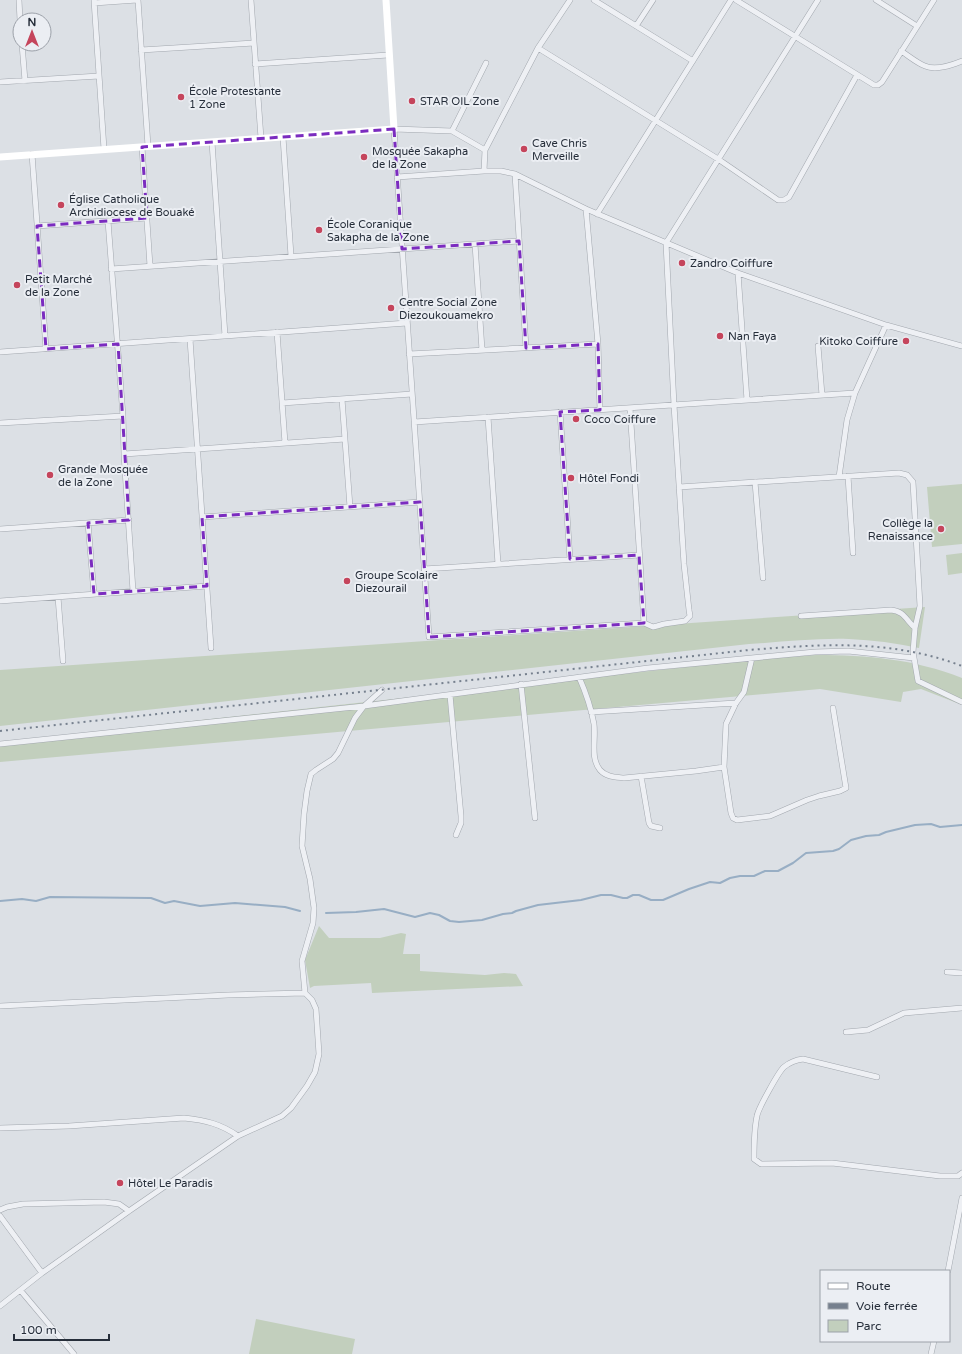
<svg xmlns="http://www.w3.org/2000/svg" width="962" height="1354" font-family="'Varela Round',sans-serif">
	<rect width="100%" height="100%" fill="#dce0e5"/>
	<path fill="#c2cfbd" d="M962 484V544L932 547 927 487Z
		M962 553V573L948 575 946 555Z
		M925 607 919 648C896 643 873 640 849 639 816 638 782 642 749 644L0 726V670Z
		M816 655C867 655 914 659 962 678V705L921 689 903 692 901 702 820 689 0 762V742L750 660Z
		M319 926 329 938H380L401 933 406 934 403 954H420V971L485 975 504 973 516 974 523 986 372 993 371 983 314 986 310 988 305 960Z
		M256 1319 355 1339 352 1354H249Z"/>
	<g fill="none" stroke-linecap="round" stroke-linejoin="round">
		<path stroke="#98aec4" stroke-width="2" d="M0 901 22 899 36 901 50 897 151 898 165 903 174 901 200 906 235 903 285 907 300 911
			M326 913 356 912 384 909 415 917 430 913 439 915 450 921 459 922 482 920 503 914 512 913 516 911 538 905 581 900 601 895H611L623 898H627L633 895H639L651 900H663L689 889 710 882 720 883 730 878 740 876H754L765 871H778L793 863 806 853 833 851 839 849 851 840 866 836 879 835 886 832 915 825 931 824 940 827 962 825"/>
		<defs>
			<path id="street" d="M19 0 20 20
				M94 0 104 149
				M138 0 148 146
				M251 0 261 138
				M594 0 693 61
				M736 0 874 85H878L882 82 934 0
				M876 0 917 26
				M94 3 137 0
				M636 26 653 0
				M22 44 25 81
				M538 48 718 159 778 200H784L789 197 857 75
				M141 50 254 43
				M901 51C909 56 917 63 925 66 936 71 952 65 962 61
				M486 63 452 131 394 129 429 637 644 623 653 627 657 626 664 624 685 621 690 616 689 610 684 564 674 405 666 243 818 0
				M255 64 388 55
				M0 82 99 76
				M452 131 485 150
				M283 137 291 256
				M212 142 225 336
				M142 147 150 266
				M32 154 46 349
				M484 171 485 150 538 48 570 0
				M515 174 526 348
				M397 177 484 171H501L515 174 586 209 738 273 886 325 962 346
				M586 209 598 344 600 410
				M597 214 731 0
				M108 221 123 416 124 454 133 591
				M37 226 147 218
				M475 244 482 350
				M111 269 519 241
				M738 273 747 400
				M277 332 285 443
				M190 339 211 648
				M818 346 822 395
				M0 352 407 323
				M409 354 598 344
				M342 399 350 507
				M282 403 412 394
				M630 408 644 623
				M560 412 570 559
				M488 417 498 564
				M414 422 855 393
				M0 423 123 416
				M124 454 345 439
				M848 476 853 553
				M839 477 847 420 855 393 886 325
				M755 482 763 578
				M679 487 899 473 907 475 913 482 920 606 915 628 913 652 918 681 962 702
				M202 517 420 502
				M88 523 94 594
				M0 529 129 520
				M424 569 639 555
				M58 597 63 661
				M0 601 207 586
				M801 616 891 610C904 611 906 620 915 628
				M752 658 744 692 736 703 726 724 724 767 731 813 733 818 737 820 770 816 807 800 819 796 840 791 846 788 833 708
				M579 677C586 693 591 707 594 724 596 739 590 758 600 770 606 777 616 777 624 778L696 771 724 767
				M521 684 535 818
				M450 695 461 816V823L456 835
				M591 712 736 703
				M0 744 364 706 648 668 815 652 848 651 914 658
				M641 776 649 823 651 826 660 828
				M947 972 962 973
				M0 1006 228 995 305 993
				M846 1032 868 1030 904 1013 962 1008
				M877 1077 803 1059C795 1060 790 1062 784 1067 779 1071 758 1109 757 1116 754 1130 754 1145 754 1159L761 1164 832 1163 940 1176H958L962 1173
				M0 1128 69 1126 184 1118C205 1120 221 1124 238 1136
				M0 1210 7 1207 23 1204 104 1202 119 1204 129 1211
				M0 1216 42 1273
				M948 1271 962 1198
				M21 1291 74 1354
				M0 1306 42 1273 129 1211 238 1136 282 1116 291 1108 307 1086 315 1072 319 1054 316 1009 312 1000 305 993 302 961 313 923 314 908 310 879 302 846 304 814 307 791 311 774 316 770 333 759 338 753 355 718 364 706 382 690
				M931 1354 934 1341"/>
		</defs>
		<use href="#street" stroke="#a2a7ae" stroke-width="6"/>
		<use href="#street" stroke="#eef0f4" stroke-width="5"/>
		<path stroke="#fff" stroke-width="7" d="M0 157 394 129 386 0"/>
		<path stroke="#76808e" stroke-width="2" stroke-dasharray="2 4" stroke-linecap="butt" d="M0 731 749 650C823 644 891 639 962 666"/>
	</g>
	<path fill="none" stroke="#7b2cbf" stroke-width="3" stroke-dasharray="8 5" stroke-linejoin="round" d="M394 129 402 249 519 241 526 348 598 344 600 410 560 412 570 559 639 555 644 623 429 637 420 502 202 517 207 586 94 594 88 523 129 520 118 344 46 349 37 226 147 218 142 147Z"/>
	<g fill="#c5455c" stroke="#ebeef3" stroke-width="1.5">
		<circle cx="181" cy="97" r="4"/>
		<circle cx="412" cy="101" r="4"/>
		<circle cx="524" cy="149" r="4"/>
		<circle cx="364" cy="157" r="4"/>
		<circle cx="61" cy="205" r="4"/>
		<circle cx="319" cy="230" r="4"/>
		<circle cx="682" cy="263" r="4"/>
		<circle cx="17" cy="285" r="4"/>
		<circle cx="391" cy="308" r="4"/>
		<circle cx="720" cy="336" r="4"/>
		<circle cx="906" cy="341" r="4"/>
		<circle cx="576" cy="419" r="4"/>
		<circle cx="50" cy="475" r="4"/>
		<circle cx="571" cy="478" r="4"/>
		<circle cx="941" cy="529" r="4"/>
		<circle cx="347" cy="581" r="4"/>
		<circle cx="120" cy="1183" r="4"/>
	</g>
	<g text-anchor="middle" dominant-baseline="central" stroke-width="4" stroke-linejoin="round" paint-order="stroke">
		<g font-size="11" fill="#262e3a" stroke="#ebeef3" text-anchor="start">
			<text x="189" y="91">École Protestante<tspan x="189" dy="13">1 Zone</tspan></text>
			<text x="420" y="101">STAR OIL Zone</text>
			<text x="532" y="143">Cave Chris<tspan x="532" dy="13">Merveille</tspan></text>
			<text x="372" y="151">Mosquée Sakapha<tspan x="372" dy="13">de la Zone</tspan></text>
			<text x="69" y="199">Église Catholique<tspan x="69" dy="13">Archidiocese de Bouaké</tspan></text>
			<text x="327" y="224">École Coranique<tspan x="327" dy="13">Sakapha de la Zone</tspan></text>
			<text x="690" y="263">Zandro Coiffure</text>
			<text x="25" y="279">Petit Marché<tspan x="25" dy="13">de la Zone</tspan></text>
			<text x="399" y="302">Centre Social Zone<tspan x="399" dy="13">Diezoukouamekro</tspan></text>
			<text x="728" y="336">Nan Faya</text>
			<text x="898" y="341" text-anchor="end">Kitoko Coiffure</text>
			<text x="584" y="419">Coco Coiffure</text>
			<text x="58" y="469">Grande Mosquée<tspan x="58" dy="13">de la Zone</tspan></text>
			<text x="579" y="478">Hôtel Fondi</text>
			<text x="933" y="523" text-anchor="end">Collège la<tspan x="933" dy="13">Renaissance</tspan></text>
			<text x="355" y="575">Groupe Scolaire<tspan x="355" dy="13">Diezourail</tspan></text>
			<text x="128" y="1183">Hôtel Le Paradis</text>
		</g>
	</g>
	<rect x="820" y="1270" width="130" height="72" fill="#ebeef3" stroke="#9ca1a9"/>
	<rect x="828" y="1283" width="20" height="6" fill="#ffffff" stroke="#9ca1a9"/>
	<text x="856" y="1290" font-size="12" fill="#262e3a">Route</text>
	<rect x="828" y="1303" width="20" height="6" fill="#76808e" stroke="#9ca1a9"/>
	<text x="856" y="1310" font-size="12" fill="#262e3a">Voie ferrée</text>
	<rect x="828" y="1320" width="20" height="12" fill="#c2cfbd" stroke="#9ca1a9"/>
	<text x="856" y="1330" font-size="12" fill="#262e3a">Parc</text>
	<g transform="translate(32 32)"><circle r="19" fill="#ebeef3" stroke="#9ca1a9"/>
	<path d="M0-3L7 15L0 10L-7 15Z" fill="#c5455c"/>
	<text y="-6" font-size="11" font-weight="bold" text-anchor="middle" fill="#262e3a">N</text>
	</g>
	<path d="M14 1334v6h95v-6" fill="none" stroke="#262e3a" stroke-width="2"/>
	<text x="20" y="1334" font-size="12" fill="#262e3a" stroke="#ebeef3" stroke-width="3" paint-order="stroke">100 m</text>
</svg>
